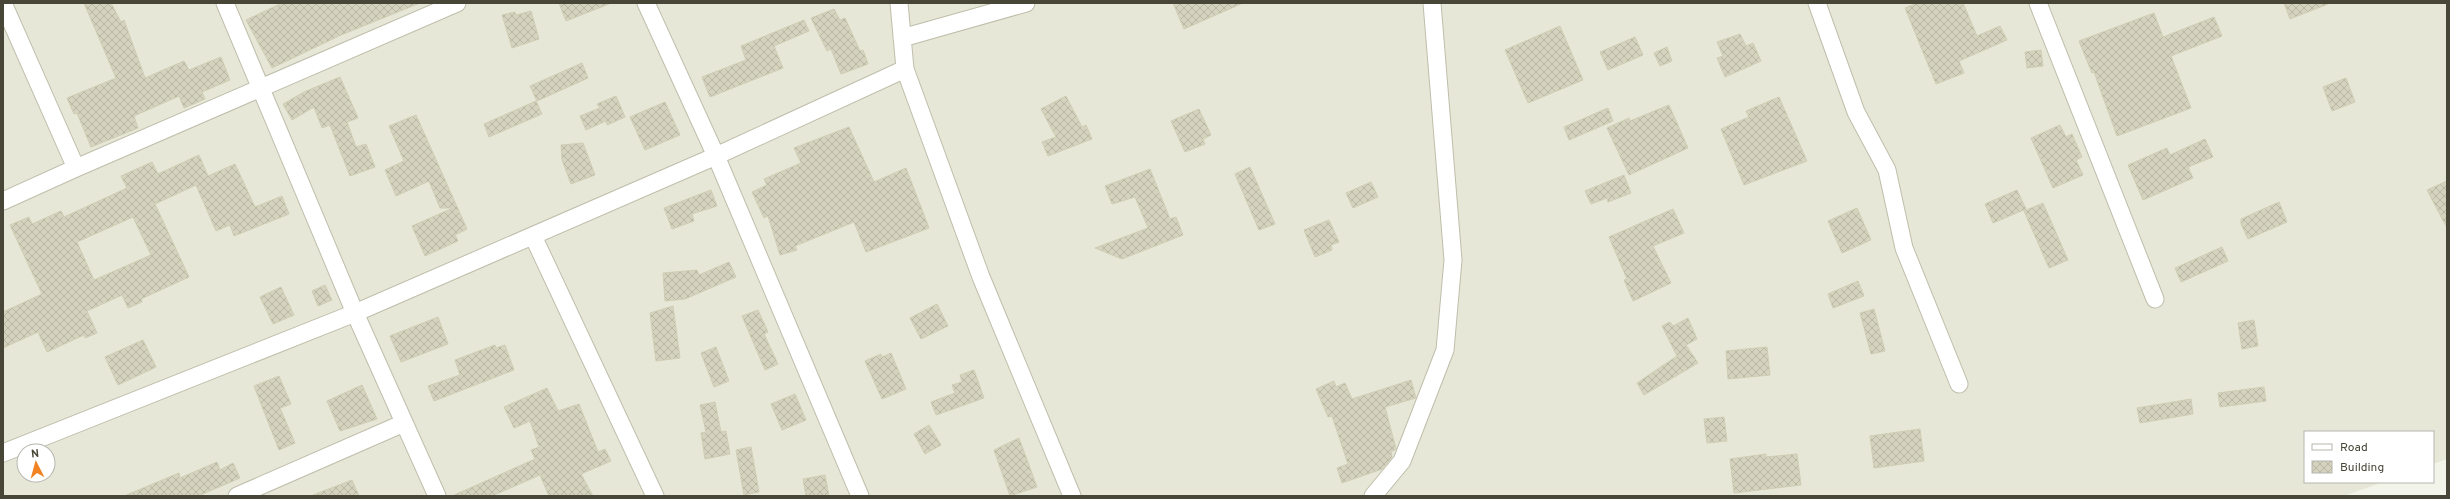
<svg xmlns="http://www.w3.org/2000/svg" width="2450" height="499" font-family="Overpass,sans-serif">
	<defs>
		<pattern id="building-cross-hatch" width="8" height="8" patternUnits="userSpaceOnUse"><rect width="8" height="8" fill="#d5d3be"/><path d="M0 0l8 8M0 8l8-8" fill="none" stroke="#b8b6a4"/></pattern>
	</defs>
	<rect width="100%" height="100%" fill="#f3f4e9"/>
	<path fill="#e7e7d7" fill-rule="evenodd" d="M3 3H2447V459L2433 464V432H2305V482H2383L2344 496H3ZM24 451H48V475H24Z"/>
	<path fill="url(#building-cross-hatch)" stroke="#cfcdb2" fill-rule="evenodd" d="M84 3H111L121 22 124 20 145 78 184 61 189 70 221 57 230 80 202 92 205 99 184 108 179 96 134 116 138 128 91 147 77 113 74 114 67 98 116 78Z
		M282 3H420L341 35 272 68 246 20Z
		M559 3H608L609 4 566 21Z
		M1173 3H1243L1184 29Z
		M1917 3H1963L1977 36 2000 26 2007 40 1959 61 1964 73 1936 84 1905 8Z
		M2284 3H2327L2328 4 2290 19Z
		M834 9 840 20 845 18 860 51 863 50 868 64 841 74 831 49 827 51 811 18Z
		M531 11 539 39 512 48 502 15 515 12 516 15Z
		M2154 13 2163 37 2214 17 2222 36 2171 56 2191 108 2117 136 2094 72 2092 73 2079 41Z
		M804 20 809 31 774 46 783 68 710 97 702 77 746 60 741 46Z
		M1560 26 1583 80 1528 103 1505 50Z
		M1740 34 1746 46 1753 43 1761 61 1725 77 1717 58 1723 56 1717 42Z
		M1635 37 1643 55 1608 70 1600 52Z
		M1667 47 1672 61 1660 66 1654 53Z
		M2041 50 2043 66 2027 68 2025 52Z
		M582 63 588 78 537 101 530 86Z
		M340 77 358 118 347 122 356 147 366 144 375 167 350 176 330 125 322 128 314 107 292 120 283 104 304 92Z
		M2346 78 2355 102 2332 111 2323 87Z
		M616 96 625 117 607 125 606 121 586 130 580 116 600 108 597 104Z
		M1066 96 1082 127 1086 125 1092 139 1048 156 1042 142 1056 137 1041 109Z
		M1779 97 1807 161 1744 185 1721 129 1749 117 1746 111Z
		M536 101 542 114 489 137 484 124Z
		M665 102 680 135 645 150 630 117Z
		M1669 105 1688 148 1629 175 1607 128 1629 118 1630 121Z
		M1608 108 1613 121 1569 140 1564 127Z
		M1199 109 1211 135 1203 139 1205 144 1185 152 1171 121Z
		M416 115 467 229 455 235 458 241 425 256 412 226 453 208H440L429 181 396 196 385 170 404 161 389 126Z
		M2060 125 2066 137 2072 134 2082 157 2076 160 2083 175 2053 188 2031 138Z
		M849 127 874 182 906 168 929 228 866 252 854 222 795 246 797 250 780 255 768 216 764 218 752 192 767 185 764 179 801 163 794 148Z
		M2205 139 2213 157 2188 167 2193 178 2143 200 2128 165 2167 148 2170 155Z
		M583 143 595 175 571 184 562 160 561 145Z
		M199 155 208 176 235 164 255 207 282 196 289 214 234 236 230 225 216 231 196 185 155 204 189 277 141 299 142 302 128 308 122 295 87 311 97 333 85 338 84 335 47 352 38 332 3 348V312L42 294 10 225 29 217 32 224 61 211 64 217 127 188 121 176 152 162 158 174ZM133 217 151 255 94 280 77 242Z
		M1250 167 1275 224 1259 230 1235 174Z
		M1150 169 1170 219 1176 217 1183 235 1122 259 1095 248 1148 228 1135 197 1112 204 1105 186Z
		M1624 175 1631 193 1608 202 1607 198 1591 204 1585 191Z
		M2447 181V228L2427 190Z
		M1371 182 1378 197 1353 208 1346 193Z
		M711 190 717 206 692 214 694 221 672 229 664 208Z
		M2017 190 2026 209 1993 223 1985 204Z
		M2279 202 2287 222 2248 239 2241 224V219Z
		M2043 203 2068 260 2049 268 2024 211Z
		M1857 208 1871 240 1842 253 1828 221Z
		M1673 209 1684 233 1653 246 1671 283 1633 301 1624 280 1627 279 1609 237Z
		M1329 220 1339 242 1331 245 1332 250 1315 257 1304 230Z
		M2222 247 2228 261 2181 282 2175 268Z
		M729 262 736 277 685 299 665 301 663 273 697 270 699 275Z
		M1858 281 1864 296 1833 308 1828 294Z
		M325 285 332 300 318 306 312 291Z
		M281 287 294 315 273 324 260 297Z
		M937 304 948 326 921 339 910 318Z
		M673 306 680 358 656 361 650 313Z
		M1874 309 1885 351 1871 354 1860 313Z
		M758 310 768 332 764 334 778 364 765 370 742 316Z
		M438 317 448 344 401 362 390 336Z
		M1688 318 1697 339 1686 345 1698 363 1644 395 1637 383 1677 356 1662 326 1670 322 1673 326Z
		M2254 320 2258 346 2242 349 2238 323Z
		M143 340 156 367 118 385 105 357Z
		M495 345 496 348 505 345 514 370 434 401 428 386 460 375 455 360Z
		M716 347 729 381 714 387 701 353Z
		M1767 347 1770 375 1728 379 1726 351Z
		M891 353 906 389 882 399 865 361 881 354 882 357Z
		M974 370 984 398 936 415 931 402 955 393 952 385 962 382 960 375Z
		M279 376 291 404 280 408 295 443 279 450 254 386Z
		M1411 380 1416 398 1385 407 1396 449 1391 452 1392 457 1382 469 1342 483 1337 468 1348 464 1332 416 1328 417 1316 389 1334 381 1336 387 1345 383 1352 399Z
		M362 385 377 419 340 431 327 401Z
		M2264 387 2266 401 2220 407 2218 393Z
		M547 388 558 411 579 404 598 452 605 449 611 461 581 474 593 496H549L540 475 492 496H452L535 459 531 450 539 447 530 421 514 428 504 407Z
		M795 394 806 420 782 430 771 404Z
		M2191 399 2193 414 2140 423 2137 408Z
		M715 402 721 432 726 431 730 454 705 459 701 433 706 432 700 405Z
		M1724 417 1727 441 1707 443 1704 419Z
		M929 425 941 445 925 454 914 434Z
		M1920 429 1924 461 1874 468 1870 436Z
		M1019 438 1037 487 1010 496 994 450Z
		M751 447 759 492 744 495 736 450Z
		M1766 454V457L1797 454 1801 485 1734 493 1730 459Z
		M217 462 220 470 233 463 240 478 198 496H124L179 473 180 478Z
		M825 475 829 496H806L803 479Z
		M352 480 359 496H314L313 495Z"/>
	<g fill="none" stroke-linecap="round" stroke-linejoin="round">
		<defs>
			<path id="street" d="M3 3 76 168
				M225 3 355 313 437 496
				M646 3 716 156 860 496
				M899 3 905 69 981 277 1072 496
				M1817 3 1856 112 1887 170 1904 248 1959 384
				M2038 3 2155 299
				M902 38 1026 3
				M3 201 76 168 457 3
				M533 236 655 496
				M3 453 355 313 716 156 905 69
				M237 496 404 423
				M1373 496 1402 461 1445 350 1453 260 1432 3"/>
		</defs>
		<use href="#street" stroke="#bfbeab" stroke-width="19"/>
		<use href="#street" stroke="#fff" stroke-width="17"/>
	</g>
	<rect width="2450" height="499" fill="none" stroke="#474637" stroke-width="8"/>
	<rect x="2304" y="431" width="130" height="52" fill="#ffffff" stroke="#b5b5af"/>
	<rect x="2312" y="444" width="20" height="6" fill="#ffffff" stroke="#b5b5af"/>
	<text x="2340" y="451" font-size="12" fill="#474637">Road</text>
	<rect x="2312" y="461" width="20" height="12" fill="url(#building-cross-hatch)" stroke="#b5b5af"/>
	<text x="2340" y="471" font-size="12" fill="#474637">Building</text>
	<g transform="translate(36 463) rotate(354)"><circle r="19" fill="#ffffff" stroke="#b5b5af"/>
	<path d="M0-3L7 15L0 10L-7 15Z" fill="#f18322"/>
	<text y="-6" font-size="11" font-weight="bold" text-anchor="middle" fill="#474637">N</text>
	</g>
</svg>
